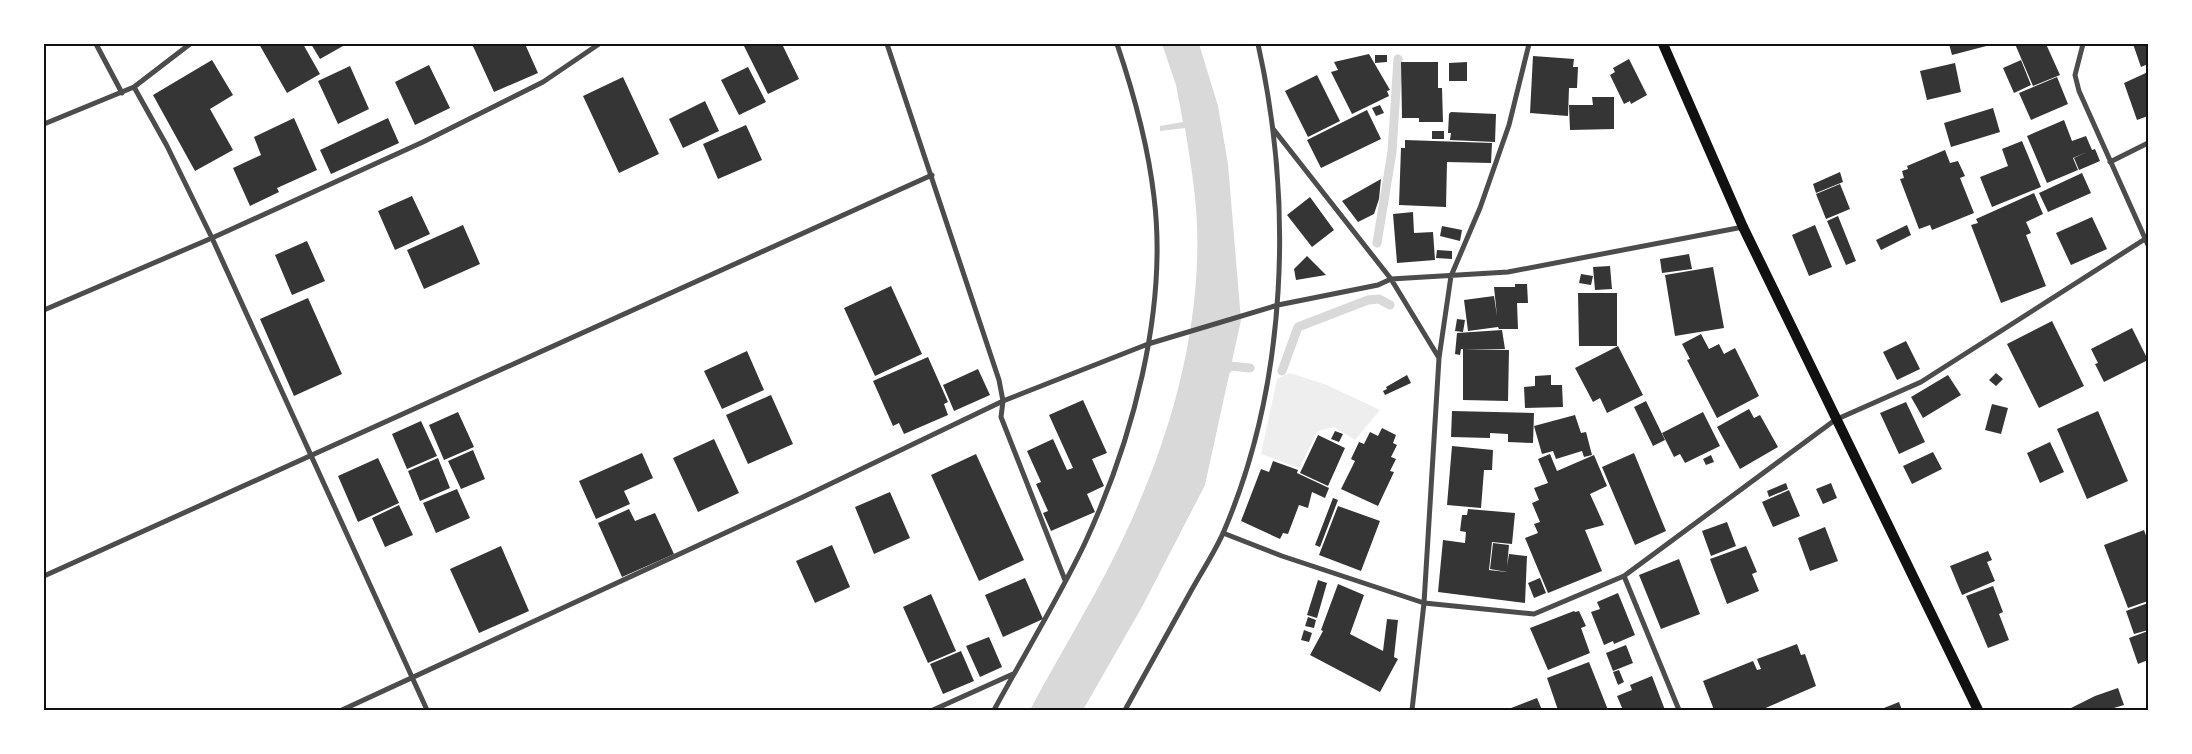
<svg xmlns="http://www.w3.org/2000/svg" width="2192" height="754" font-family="Raleway,sans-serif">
	<rect width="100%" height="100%" fill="#fff"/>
	<path fill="#eee" d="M1290 373 1327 385 1380 410 1355 440 1334 427 1318 431 1299 468 1261 454 1277 379Z"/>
	<path fill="#d9d9d9" d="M1162 44H1199L1218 106 1228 164 1241 320 1205 485 1142 607 1083 710H1030C1057 659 1088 609 1114 557 1165 455 1201 341 1197 226 1196 193 1190 160 1185 128L1160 131V126L1183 122 1176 85Z"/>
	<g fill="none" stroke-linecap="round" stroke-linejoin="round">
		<path stroke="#d9d9d9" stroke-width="9" d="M1377 243 1392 152 1398 59
			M1282 371 1298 327 1368 300 1379 299 1390 305
			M1224 373 1230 366 1250 368"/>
	</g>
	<path fill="#353535" d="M259 44H303L320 74 287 93Z
		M311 44H342L343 46 320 59Z
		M472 44H525L538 73 494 92Z
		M743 44H782L799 79 768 94Z
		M1949 44H1994L1952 55Z
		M2015 44H2046L2060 75 2033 86Z
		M2133 44H2148V64L2141 67Z
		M1369 54 1390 90 1387 91 1389 96 1352 114 1331 72 1338 70 1334 62Z
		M1375 55H1387V62L1375 63Z
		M1533 56 1574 59 1573 67H1578L1577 88H1569L1568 116 1530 113Z
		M1629 59 1647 95 1631 104 1630 101 1624 104 1610 75 1615 72 1613 68Z
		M212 60 233 95 210 109 233 150 195 171 153 95Z
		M2021 60 2031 85 2014 93 2003 68Z
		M1401 62H1438V88H1442L1443 122H1419V118H1402Z
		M1467 62V81H1449V63Z
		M1955 63 1961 92 1927 100 1920 71Z
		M429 65 450 108 415 125 395 82Z
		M350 66 369 109 338 124 318 81Z
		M748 67 766 102 739 115 721 80Z
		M2148 72V116L2137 120 2124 83Z
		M1317 75 1340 121 1308 137 1285 91Z
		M623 77 659 154 619 173 583 96Z
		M2057 77 2068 104 2031 120 2019 93Z
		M1592 97H1614V129L1570 130 1569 105H1593Z
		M705 101 719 131 683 148 669 119Z
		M1380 105 1384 113 1376 116 1372 108Z
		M1993 108 2000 132 1951 147 1944 123Z
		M1367 110 1381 139 1321 168 1307 140Z
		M1451 112 1496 114 1495 142 1450 140 1451 133H1448L1449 114Z
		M294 118 317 170 277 188 279 192 250 206 233 168 261 155 254 137Z
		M388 118 399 143 331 174 320 150Z
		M2064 120 2072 141 2086 136 2092 150 2095 149 2100 161 2079 170 2074 158 2087 152 2073 158 2078 170 2047 183 2027 136Z
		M746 125 762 160 718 179 703 144Z
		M1432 131H1444V139H1432Z
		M1405 140 1492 143 1491 163 1447 162 1446 207 1399 205 1401 148H1405Z
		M2022 141 2041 187 1992 207 1980 177 2008 166 2002 149Z
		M1945 150 1950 163 1958 161 1965 176 1960 178 1974 213 1932 230 1930 225 1919 229 1900 179 1904 178 1902 171 1908 169 1907 166Z
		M1840 172 1843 182 1816 193 1813 184Z
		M2082 173 2091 193 2048 212 2039 193Z
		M1381 179 1379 199 1374 214 1358 222 1342 201Z
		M1840 184 1850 209 1826 219 1816 194Z
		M2034 193 2043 214 2026 222 2031 233 2026 235 2046 286 2001 303 1971 225 1978 223 1976 219Z
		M412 196 430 234 395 250 378 211Z
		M1310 197 1334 230 1312 247 1287 215Z
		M1413 212 1414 233 1433 232 1435 260 1397 263 1393 214Z
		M1838 216 1856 261 1846 265 1827 221Z
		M2092 217 2107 249 2071 265 2056 233Z
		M463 225 480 264 424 289 407 250Z
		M1815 225 1832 267 1809 276 1792 235Z
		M1907 225 1911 235 1881 250 1876 240Z
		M1442 226 1462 230 1460 241 1440 236Z
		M307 241 325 281 292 295 275 255Z
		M1437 250 1452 251V259L1436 258Z
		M1689 254 1692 269 1662 273 1660 259Z
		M1307 256 1326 275 1296 280 1294 269Z
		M1610 266 1612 289 1595 290 1593 267Z
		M1713 267 1724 328 1675 336 1665 275Z
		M1581 274 1593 276 1591 285 1579 283Z
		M1515 284H1527L1528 303H1517L1518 329H1499L1498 327 1468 331 1464 300 1494 296 1497 316 1494 287H1515Z
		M891 286 922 354 875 376 844 308Z
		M1578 293H1617V346H1579Z
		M308 298 342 374 294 396 260 319Z
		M1457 319 1465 320 1463 332 1455 331Z
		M2052 321 2084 386 2039 408 2007 344Z
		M2132 328 2148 360 2104 382 2095 364 2098 363 2091 349Z
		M1502 330 1505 349H1461L1460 355 1455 354 1457 333Z
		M1701 334 1709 349 1719 344 1724 354 1735 348 1759 396 1717 418 1687 360 1690 359 1682 344Z
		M1906 341 1920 369 1897 380 1883 352Z
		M1618 346 1643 395 1607 413 1600 398 1593 402 1575 368Z
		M1463 349 1509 350 1508 401 1463 400Z
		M747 351 764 390 722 409 704 371Z
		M928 357 948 402 944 404 948 415 904 434 899 423 893 426 873 381Z
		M978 369 990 395 954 411 943 385Z
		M1996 373 2003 379 1996 386 1989 380Z
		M1407 375 1411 383 1385 395 1383 391 1387 389 1386 387Z
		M1551 375V385H1562L1563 407 1525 408 1524 387 1535 386V376Z
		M1948 375 1961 395 1923 418 1911 397Z
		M771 395 793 444 748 464 726 415Z
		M1083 400 1107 453 1092 459 1104 486 1087 494 1095 512 1051 531 1043 513 1048 511 1036 484 1041 482 1027 451 1053 439 1067 470 1073 468 1049 415Z
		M1646 401 1665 440 1653 446 1634 407Z
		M1906 402 1925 442 1899 454 1880 413Z
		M1992 404 2008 408 2001 434 1985 430Z
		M1749 409 1754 418 1760 415 1778 447 1740 469 1717 427Z
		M1452 411 1534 413 1533 443 1508 442V434L1490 433V438L1451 437Z
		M2098 411 2128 481 2087 499 2057 429Z
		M458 412 474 447 444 460 429 425Z
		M1703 412 1720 446 1685 463 1680 454 1674 457 1662 433Z
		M1575 415 1581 433 1586 432 1592 455 1584 457 1582 451 1556 459 1553 451 1542 454 1534 426Z
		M421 421 437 456 407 469 392 434Z
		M1382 428 1396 435 1393 443 1397 445 1391 457 1396 459 1390 471 1394 472 1378 506 1341 489 1355 461 1351 459 1359 442 1364 444 1370 432 1378 436Z
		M1335 431 1343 434 1339 442 1331 439Z
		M1318 435 1345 448 1328 486 1300 473Z
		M714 439 739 493 698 512 673 458Z
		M2050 442 2064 472 2040 483 2027 453Z
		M1452 446 1493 450 1492 470H1484L1481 508 1447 505Z
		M473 450 485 479 461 489 448 461Z
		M1933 452 1942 469 1912 484 1903 466Z
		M642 453 653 478 624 491 630 504 596 519 579 481Z
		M1634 453 1666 531 1635 545 1602 467Z
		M976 454 1024 560 979 581 931 475Z
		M1550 454 1557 471 1594 455 1607 486 1590 494 1604 525 1585 530 1602 571 1548 593 1525 538 1538 533 1534 524 1540 522 1532 503 1539 500 1534 488 1548 483 1538 459Z
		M1711 455 1714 462 1706 465 1703 459Z
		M378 458 399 503 358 522 338 476Z
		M438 458 450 488 420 501 408 471Z
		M1273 461 1298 470 1297 473 1329 488 1325 498 1312 492 1308 508 1299 505 1288 534 1283 533 1280 539 1241 521 1261 469 1269 472Z
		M1786 483 1788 489 1769 497 1767 491Z
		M1831 483 1837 498 1823 504 1816 489Z
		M457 489 470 518 436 533 423 503Z
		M1789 490 1800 516 1773 527 1762 502Z
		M890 492 910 538 874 554 855 507Z
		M1333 498 1338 500 1320 547 1315 545Z
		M399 505 413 535 385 547 372 518Z
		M1338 506 1380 521 1361 571 1319 555Z
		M629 509 635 521 655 513 674 554 622 577 598 523Z
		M1468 509 1515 513 1512 544 1492 542 1489 570 1507 572 1490 569 1493 543 1509 545 1507 566 1509 554 1527 556 1525 603 1438 592 1443 540 1465 543 1466 532 1460 531 1462 515H1467Z
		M1727 522 1736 546 1711 556 1702 531Z
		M1825 527 1838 561 1810 571 1798 538Z
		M2144 530 2148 541V601L2128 608 2104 545Z
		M832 545 850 587 815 603 796 561Z
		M501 546 529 611 479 633 450 569Z
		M1746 546 1757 572 1752 574 1759 591 1727 604 1710 559Z
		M1988 551 1992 560 1987 562 1995 581 1962 595 1950 566Z
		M1679 559 1700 614 1661 629 1639 575Z
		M1025 578 1043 619 1003 637 985 595Z
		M1540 578 1546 593 1534 598 1528 583Z
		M1318 580 1327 583 1317 618 1307 615Z
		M1338 584 1364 595 1350 634 1383 651 1387 619 1398 620 1394 657 1398 659 1380 692 1310 655 1323 631 1321 630Z
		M1993 586 2003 612 1999 614 2009 640 1988 648 1966 596Z
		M1618 593 1635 635 1614 644 1613 641 1604 645 1591 612 1600 609 1597 602Z
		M931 594 956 651 928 663 903 607Z
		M2148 603V630L2134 634 2126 611Z
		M1574 611 1575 612 1579 611 1586 626 1581 628 1590 653 1548 670 1530 628Z
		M1308 617 1316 620 1314 628 1305 626Z
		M1304 630 1312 633 1309 642 1301 640Z
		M2148 631V660L2138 664 2129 638Z
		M989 637 1002 667 980 677 966 646Z
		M1797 644 1801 655 1805 654 1816 686 1761 710H1714L1703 681 1753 661 1757 670 1761 669 1757 659Z
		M1626 645 1633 663 1613 671 1606 653Z
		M961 651 974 681 943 694 930 664Z
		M1589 662 1608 710H1558L1547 678Z
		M1619 670 1624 682 1618 685 1613 672Z
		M1652 676 1665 710H1623L1617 696 1632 690 1630 685Z
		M2118 688 2124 705 2107 710H2067L2095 696Z
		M1537 698 1542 710H1506Z
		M1899 702 1902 710H1879Z"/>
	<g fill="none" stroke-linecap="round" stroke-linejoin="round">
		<path stroke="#4c4c4c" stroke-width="5" d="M96 44 122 93
			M887 44 999 380 1003 401 1001 417 1065 580
			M2083 44 2075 75 2079 91 2148 245
			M134 87 167 146 212 238 427 710
			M44 124 134 87 190 44
			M1274 130 1391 279 1439 358 1424 603 1412 710
			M2110 162 2148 143
			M44 310 212 238 423 142 543 82 599 44
			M1439 358 1451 276 1480 208 1509 125 1529 44
			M1223 533 1282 556 1424 603 1534 614 1624 576 1835 420 1921 382 2145 239
			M44 576 932 175
			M1624 576 1679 710
			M342 710 803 497 1003 401 1148 344 1278 305 1378 285 1391 279 1508 272 1743 227
			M933 710 1013 674
			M994 710C1024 655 1057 601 1084 545 1132 442 1168 311 1154 197 1148 145 1134 94 1117 44
			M1125 710C1147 670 1169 631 1191 591 1202 571 1215 552 1224 531 1288 381 1293 201 1258 44"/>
		<path stroke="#111" stroke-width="10" d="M1663 44 1743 227 1978 710"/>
	</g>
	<rect width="2192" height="754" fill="none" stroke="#ffffff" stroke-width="90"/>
	<rect x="45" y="45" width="2102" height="664" fill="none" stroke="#111" stroke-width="2"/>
</svg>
